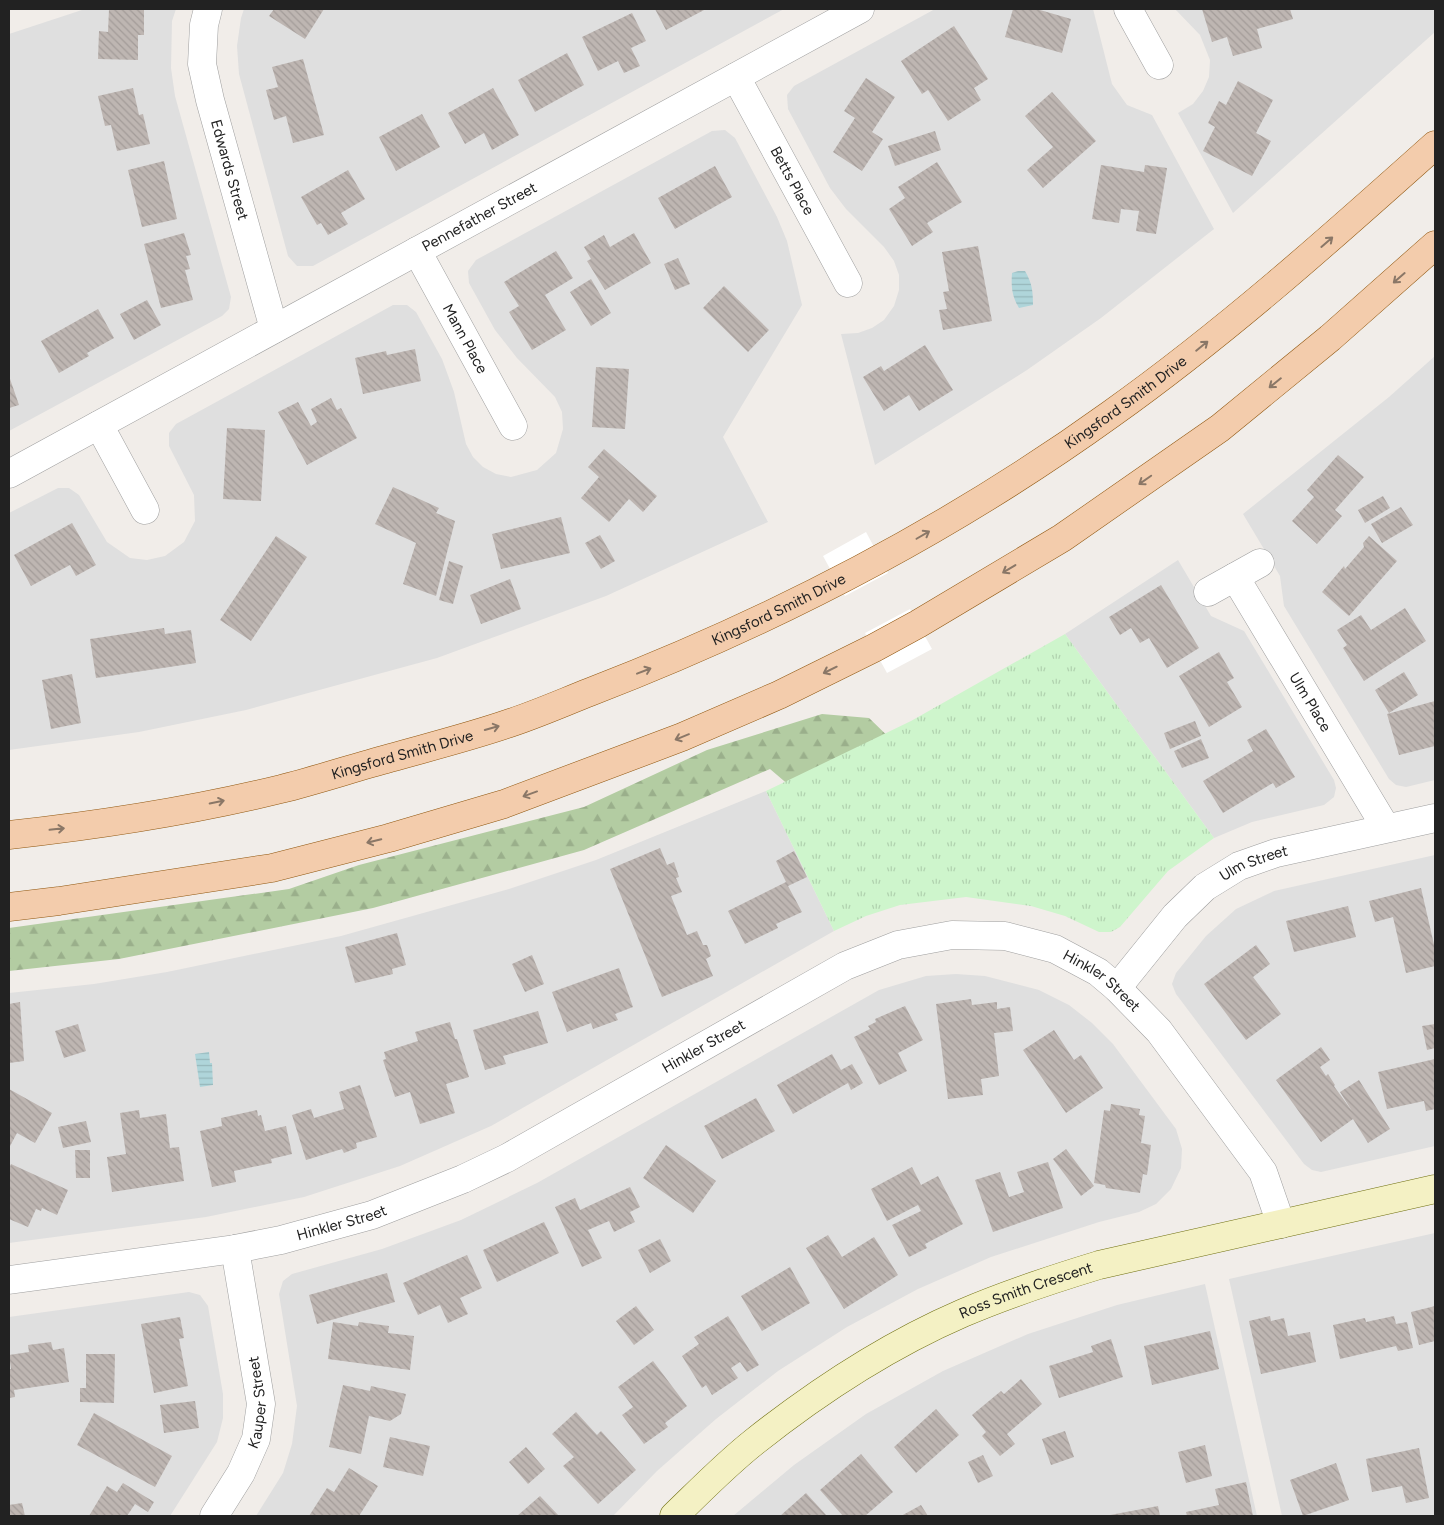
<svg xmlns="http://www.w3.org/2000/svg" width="1444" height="1525" font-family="Figtree,sans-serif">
	<defs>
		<pattern id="forest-firs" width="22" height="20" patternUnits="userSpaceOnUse" patternTransform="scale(1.25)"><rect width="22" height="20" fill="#b3cca2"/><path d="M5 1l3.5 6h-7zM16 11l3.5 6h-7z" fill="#9aaf8b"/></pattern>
		<pattern id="park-tufts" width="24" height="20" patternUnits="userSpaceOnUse" patternTransform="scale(1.25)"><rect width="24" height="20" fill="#cef5cc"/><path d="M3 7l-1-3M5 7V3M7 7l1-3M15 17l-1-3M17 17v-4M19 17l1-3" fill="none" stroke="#b1d2af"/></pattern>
		<pattern id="water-rules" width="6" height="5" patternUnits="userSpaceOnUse" patternTransform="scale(1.25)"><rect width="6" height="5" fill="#afd5da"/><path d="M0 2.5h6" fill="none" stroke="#96b7bb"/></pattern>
		<pattern id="building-back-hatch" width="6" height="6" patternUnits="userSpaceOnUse" patternTransform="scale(1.25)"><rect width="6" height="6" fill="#beb6b2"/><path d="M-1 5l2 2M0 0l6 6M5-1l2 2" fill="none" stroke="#a39c99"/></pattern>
	</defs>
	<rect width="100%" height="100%" fill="#f1ede9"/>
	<path fill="#dfdfdf" d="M85 9H176L172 21 171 68 175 96 231 297 229 309 222 316 9 431V34Z
		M244 9H784L313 266H297L288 256 239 74 237 46 241 18Z
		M935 9H1093L1112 84 1127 105 1152 115 1214 229 1101 318 1027 370 875 465 841 334 858 333 872 328 884 320 894 306 899 290V275L894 261 884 247 846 209 830 188 788 109 787 95 794 86Z
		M1175 9H1435V32L1233 213 1178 113 1193 104 1203 91 1209 77 1210 60 1200 35Z
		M725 130 735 138 777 217 787 241 802 305 723 437 768 522 606 596 437 658 246 710 139 732 9 750V513L58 488H69L79 495 107 542 130 558 147 560 165 556 184 542 195 521 194 495 169 446V433L176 424 393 305H407L416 312 442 359 454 392 466 444 473 457 483 467 496 474 511 477 537 470 556 453 563 429 562 412 555 397 517 358 495 330 469 283 468 271 476 260 712 131Z
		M1435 356V780L1406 787 1396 785 1389 779 1284 606 1280 576 1243 514 1389 397Z
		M1178 560 1211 616 1244 631 1334 780 1336 788 1334 797 1324 805 1252 822 1214 838 1065 634Z
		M766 791 834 931 491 1126 400 1166 304 1197 206 1217 9 1243V993L94 984 167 972 341 936 509 889 596 860Z
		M1435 855V1146L1321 1172 1312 1170 1304 1164 1176 994 1172 984 1176 973 1206 936 1236 909 1274 891Z
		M956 974 985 976 1039 990 1069 1005 1092 1023 1113 1044 1176 1129 1182 1149 1181 1168 1171 1189 1156 1204 1139 1212 1099 1222 991 1257 918 1289 847 1327 778 1371 716 1419 657 1471 613 1516H256L283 1473 292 1444 297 1406 279 1294 283 1281 292 1274 382 1249 461 1220 537 1183 879 990 926 976Z
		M1435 1233V1516H1282L1229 1279Z
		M1205 1284 1257 1516H733L794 1465 866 1414 943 1371 1028 1334 1117 1305Z
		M189 1292 200 1295 208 1306 223 1394V1418L217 1442 170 1516H9V1317Z"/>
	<path fill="url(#forest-firs)" d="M822 714 869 718 900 748 804 798 770 769 584 850 373 908 119 959 9 971V928L289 889 359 865 584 807 707 750Z"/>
	<path fill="url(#park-tufts)" d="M1065 634 1214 838 1168 871 1120 927 1111 932H1099L1065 916 1031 906 966 897 900 905 866 916 834 931 766 791 911 721Z"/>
	<path fill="url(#water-rules)" d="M1018 271H1025C1032 283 1033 291 1033 305L1019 308C1012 296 1011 287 1012 273Z
		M209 1052 210 1063H212L213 1085 200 1087 195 1054Z"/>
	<path fill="#fff" d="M866 532 888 573 845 596 823 556Z
		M910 609 932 649 887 673 865 633Z"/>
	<path fill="url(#building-back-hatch)" d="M109 9H144V35H138V60L98 59 99 31 108 32Z
		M274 9H324L305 39 269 16Z
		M655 9H706L666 30Z
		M1013 9H1041L1040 10 1071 19 1062 53 1005 37Z
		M1202 9H1290L1293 19 1257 29 1262 48 1233 56 1227 37 1212 42Z
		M632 13 646 41 631 48 640 66 624 73 618 61 598 71 582 37Z
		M954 26 988 79 974 88 981 100 948 121 928 90 922 94 901 61Z
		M567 53 584 85 535 112 518 80Z
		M303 59 324 135 293 143 286 116 274 120 266 90 278 87 272 67Z
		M866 78 895 97 872 132 883 139 862 171 833 152 855 118 844 111Z
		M1238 81 1273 100 1256 133 1271 141 1252 176 1203 151 1215 127 1208 123 1219 101 1226 105Z
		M133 88 139 115 143 114 150 144 117 151 111 125 105 126 98 96Z
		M493 88 519 135 492 150 484 133 465 144 448 113Z
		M1052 92 1096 141 1043 188 1027 170 1053 147 1025 116Z
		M422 114 440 147 396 171 379 137Z
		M935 131 941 150 895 166 888 146Z
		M164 161 177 219 142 227 128 170Z
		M937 162 962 202 927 223 933 232 912 246 889 209 905 198 898 187Z
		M1101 165 1144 172 1145 165 1167 168 1156 234 1136 231 1139 211 1121 209 1119 223 1092 219Z
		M715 166 732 197 675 229 658 198Z
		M348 170 365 199 341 213 348 224 328 235 321 223 317 225 301 197Z
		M184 233 191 255 186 256 190 269 185 270 193 300 161 308 144 244Z
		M634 233 651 263 605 290 587 261 591 259 584 247 604 235 610 247Z
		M978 246 992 321 943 330 939 310 947 309 943 292 949 291 942 252Z
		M556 251 573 278 545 295 566 330 532 350 509 312 519 306 504 282Z
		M678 258 690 284 675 290 664 264Z
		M591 279 611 313 591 326 570 292Z
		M724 286 769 330 748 352 703 308Z
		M147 300 161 325 134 340 120 314Z
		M98 309 114 338 87 353 89 356 59 373 41 341Z
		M925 345 953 390 919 411 909 395 884 411 863 377 881 366 884 371Z
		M415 349 421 381 363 394 355 358 386 351 387 355Z
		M596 367 629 369 625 429 592 427Z
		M9 376 19 405 9 408Z
		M331 398 337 410 341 408 357 438 307 465 278 412 298 402 311 426 317 422 311 409Z
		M227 428 265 430 261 501 223 499Z
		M604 449 657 496 643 512 629 499 609 522 581 498 599 477 588 467Z
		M1338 455 1364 477 1335 510 1342 516 1317 544 1292 521 1314 497 1307 490Z
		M393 487 439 508 436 513 455 521 436 596 403 584 416 543 375 524Z
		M1383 496 1390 508 1365 523 1358 510Z
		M1401 507 1413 525 1382 543 1371 524Z
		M561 517 570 553 501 569 492 534Z
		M72 523 96 565 76 576 70 565 31 586 14 555Z
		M600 535 615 561 601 569 585 543Z
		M276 536 307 557 251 641 220 620Z
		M1369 536 1397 561 1349 616 1322 592 1344 566 1345 569 1364 547 1363 543Z
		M449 561 463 566 453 604 439 600Z
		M510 579 521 609 481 624 470 595Z
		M1161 585 1199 648 1167 668 1149 638 1140 643 1131 628 1120 635 1109 617Z
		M1405 608 1426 641 1364 681 1343 648 1347 645 1337 630 1361 615 1371 630Z
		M164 628 165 634 191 630 196 663 96 678 90 639Z
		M1219 652 1234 678 1227 682 1242 707 1209 727 1179 676Z
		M1404 672 1418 695 1389 713 1375 690Z
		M72 674 81 723 51 729 42 680Z
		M1435 701V746L1399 755 1387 714Z
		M1195 721 1201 736 1170 749 1164 733Z
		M1266 729 1295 777 1276 788 1273 783 1223 813 1203 781 1253 751 1247 740Z
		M1201 739 1209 758 1182 768 1174 751Z
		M660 848 667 865 674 862 679 877 676 878 682 892 671 896 687 935 697 931 703 945H707L711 956 706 959 713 976 662 997 610 869Z
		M794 851 807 877 788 886 802 912 776 924 778 928 745 944 728 911 786 882 776 861Z
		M1421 888 1435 949V966L1406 973 1393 917 1375 922 1369 901Z
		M1348 906 1356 937 1294 952 1286 921Z
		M397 933 406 965 392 969 393 974 355 983 345 947Z
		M1256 945 1270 964 1253 977 1281 1014 1246 1040 1204 984Z
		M532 955 544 984 525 992 512 964Z
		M619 968 633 1007 615 1014 618 1020 593 1029 591 1023 567 1032 552 992Z
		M971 999 972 1005 997 1002V1009L1010 1007 1013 1031 994 1033 999 1076 981 1079 983 1095 948 1099 936 1004Z
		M20 1002 24 1061 9 1063V1004Z
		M905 1006 923 1040 898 1053 907 1071 879 1085 854 1037 870 1029 868 1026 876 1022 875 1019Z
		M538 1011 548 1043 503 1056 506 1064 485 1070 473 1030Z
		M450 1022 455 1039H457L469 1077 446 1084 455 1113 420 1124 410 1092 395 1097 383 1060 386 1059 384 1052 418 1041 415 1032Z
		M78 1024 86 1051 64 1058 55 1031Z
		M1435 1024V1048L1427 1050 1422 1026Z
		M1054 1030 1074 1060 1081 1055 1103 1088 1066 1113 1023 1050Z
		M1321 1047 1330 1060 1320 1067 1326 1076 1328 1074 1335 1085 1334 1086 1336 1089 1352 1111 1340 1092 1359 1080 1390 1129 1368 1143 1353 1119 1321 1142 1276 1080Z
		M832 1054 841 1070 852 1064 863 1083 851 1090 848 1083 793 1114 777 1085Z
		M1435 1059V1109L1426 1111 1424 1101 1387 1109 1378 1072Z
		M360 1085 377 1137 356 1143 357 1148 344 1153 342 1149 306 1160 292 1115 311 1109 314 1118 344 1109 339 1092Z
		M9 1089 52 1113 35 1143 17 1133 9 1148Z
		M756 1098 775 1131 722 1159 704 1126Z
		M1111 1104 1140 1109 1139 1115 1145 1116 1141 1143 1151 1145 1147 1175 1143 1174 1140 1193 1106 1188 1105 1185 1094 1183 1104 1110 1110 1111Z
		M139 1110 140 1118 166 1114 170 1148 179 1147 184 1181 112 1192 107 1157 126 1154 120 1113Z
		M257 1110 258 1116 261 1115 265 1131 286 1126 292 1154 271 1159 272 1163 234 1171 236 1182 212 1187 200 1131 222 1126 221 1118Z
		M86 1121 91 1142 63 1148 58 1127Z
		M666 1145 716 1181 693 1213 643 1178Z
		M1066 1149 1094 1186 1081 1196 1053 1159Z
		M75 1150H90V1178H76Z
		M1048 1162 1063 1208 993 1232 975 1180 1000 1172 1009 1197 1024 1192 1017 1172Z
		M11 1164 68 1190 57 1215 42 1208 41 1211 36 1209 28 1227 9 1219V1169Z
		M912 1167 921 1185 938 1176 963 1224 925 1244 927 1248 909 1257 892 1225 921 1211 918 1205 887 1221 871 1189Z
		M630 1187 640 1207 630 1212 635 1222 614 1232 609 1221 588 1230 602 1258 582 1267 555 1207 575 1198 580 1210Z
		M544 1222 559 1253 497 1282 483 1250Z
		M828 1235 842 1257 874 1237 898 1275 844 1309 806 1248Z
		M660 1239 671 1261 650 1273 638 1250Z
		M467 1255 482 1288 460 1298 468 1314 448 1323 440 1305 418 1315 403 1283Z
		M790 1267 810 1303 762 1331 741 1296Z
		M387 1273 395 1302 317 1324 309 1295Z
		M636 1306 654 1330 634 1345 616 1321Z
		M1435 1306V1341L1419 1345 1411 1312Z
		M728 1316 759 1365 747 1372 740 1362 731 1368 738 1378 712 1395 706 1385 702 1388 682 1356 699 1344 694 1337Z
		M1270 1316 1271 1321 1284 1318 1288 1336 1310 1332 1316 1362 1261 1374 1249 1321Z
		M1394 1316 1396 1324 1407 1322 1413 1348 1398 1351 1396 1346 1340 1359 1333 1325 1365 1318 1366 1322Z
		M180 1317 184 1338 179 1339 188 1386 154 1393 141 1324Z
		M333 1322 358 1326 359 1322 389 1326 388 1333 414 1336 410 1370 328 1359Z
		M1210 1331 1219 1369 1152 1385 1144 1346Z
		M1111 1339 1123 1377 1059 1398 1049 1366 1093 1352 1091 1346Z
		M51 1342 53 1350 64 1348 69 1382 14 1390 15 1397 9 1398V1369H11L9 1355 29 1352 28 1345Z
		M86 1354H115L114 1403 80 1402V1388H86Z
		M653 1361 687 1406 665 1423 668 1427 644 1444 622 1415 633 1407 618 1387Z
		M1021 1379 1042 1404 1007 1434 1015 1444 1000 1456 982 1436 986 1432 972 1415 1001 1391 1004 1394Z
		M343 1385 370 1391 371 1386 406 1394 401 1414 390 1421 369 1416 361 1454 329 1447Z
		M195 1401 199 1428 164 1433 160 1405Z
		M936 1409 959 1435 916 1473 894 1447Z
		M576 1412 597 1435 601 1431 636 1470 598 1504 563 1466 574 1457 552 1434Z
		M94 1413 172 1456 155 1487 77 1445Z
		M1065 1431 1074 1457 1051 1465 1042 1439Z
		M390 1437 430 1446 423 1476 383 1467Z
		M1205 1445 1212 1476 1186 1483 1178 1452Z
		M526 1447 545 1469 528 1484 509 1462Z
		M1419 1448 1429 1498 1406 1503 1402 1486 1372 1492 1366 1459Z
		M861 1454 893 1492 865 1516H843L820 1490Z
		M983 1455 993 1476 978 1483 968 1462Z
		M1336 1463 1349 1500 1303 1516 1290 1480Z
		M349 1468 378 1486 359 1516H309L327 1488 334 1492Z
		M1246 1482 1253 1516H1187L1186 1512 1219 1505 1215 1489Z
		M123 1483 154 1502 148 1512 135 1504 127 1516H89L107 1486 117 1492Z
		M806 1493 827 1516H780Z
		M540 1496 559 1516H517Z
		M22 1503 25 1516H9V1505Z
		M921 1505 928 1516H901Z
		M1158 1506 1160 1516H1111L1110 1515Z"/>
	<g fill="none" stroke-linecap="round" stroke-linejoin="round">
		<defs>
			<g id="street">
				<path id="s1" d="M208 9 204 25 202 64 210 100 274 329"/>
				<path d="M1128 9 1159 65"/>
				<path id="s2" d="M736 77 848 283"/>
				<path id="s3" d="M417 251 513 426"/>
				<path d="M99 425 145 510"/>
				<path id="s4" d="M9 474 860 9"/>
				<path id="s5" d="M1235 577 1386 828"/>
				<path d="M1208 592 1260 563"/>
				<path id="s6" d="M1117 988 1175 916 1205 887 1239 866 1276 853 1435 818"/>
				<path id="s7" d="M9 1280 235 1249 281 1240 372 1215 463 1179 507 1158 845 966 898 945 952 935 1005 936 1055 949 1098 972 1117 988 1159 1031 1263 1172 1281 1224"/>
				<path id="s8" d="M214 1516 241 1473 256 1439 261 1404 235 1249"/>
			</g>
			<g id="secondary">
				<path id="s9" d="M674 1516C700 1491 725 1465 754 1442 817 1392 889 1345 963 1313 1007 1294 1053 1279 1099 1265L1435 1189"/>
			</g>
			<g id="primary">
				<path id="s10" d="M9 835C100 825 191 811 281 789 317 780 353 768 390 758 429 747 469 737 507 724 535 715 562 703 590 692 774 621 950 530 1111 414 1226 332 1330 239 1435 145"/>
				<path d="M9 907 59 901 272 868 389 838 504 804 682 737 779 695 874 648 918 624 1062 538 1220 428 1330 338 1435 245"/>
			</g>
		</defs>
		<use href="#street" stroke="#9f9f9f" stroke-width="29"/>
		<use href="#secondary" stroke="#707011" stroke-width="29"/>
		<use href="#primary" stroke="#905710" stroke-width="29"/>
		<use href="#street" stroke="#fff" stroke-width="28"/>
		<use href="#secondary" stroke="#f4f1c4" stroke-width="28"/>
		<use href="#primary" stroke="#f3ccac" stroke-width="28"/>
	</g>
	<defs><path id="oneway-shaft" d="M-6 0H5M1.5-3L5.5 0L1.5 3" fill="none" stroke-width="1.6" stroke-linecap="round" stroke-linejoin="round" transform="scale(1.25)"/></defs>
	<g stroke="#8a7767">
		<use href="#oneway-shaft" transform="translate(1327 242) rotate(-41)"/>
		<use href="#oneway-shaft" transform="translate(1399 278) rotate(139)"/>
		<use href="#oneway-shaft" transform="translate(1202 346) rotate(-39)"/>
		<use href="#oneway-shaft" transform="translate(1275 383) rotate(141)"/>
		<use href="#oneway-shaft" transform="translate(1145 480) rotate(145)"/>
		<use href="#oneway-shaft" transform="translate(923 535) rotate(-30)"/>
		<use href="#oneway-shaft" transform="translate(1009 569) rotate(149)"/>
		<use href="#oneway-shaft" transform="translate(830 670) rotate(154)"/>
		<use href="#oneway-shaft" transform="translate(644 671) rotate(-21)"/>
		<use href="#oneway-shaft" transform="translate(492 728) rotate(-16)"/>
		<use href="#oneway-shaft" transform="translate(682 737) rotate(158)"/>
		<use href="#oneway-shaft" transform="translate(530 794) rotate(160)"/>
		<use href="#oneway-shaft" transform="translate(217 802) rotate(-12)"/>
		<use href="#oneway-shaft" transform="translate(57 829) rotate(-6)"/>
		<use href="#oneway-shaft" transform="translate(374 841) rotate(166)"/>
	</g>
	<g text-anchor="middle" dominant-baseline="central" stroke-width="4.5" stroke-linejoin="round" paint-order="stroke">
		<g font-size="15" fill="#222" stroke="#fff">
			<text stroke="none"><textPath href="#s1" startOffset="165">Edwards Street</textPath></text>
			<text stroke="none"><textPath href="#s2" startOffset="118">Betts Place</textPath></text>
			<text stroke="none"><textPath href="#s4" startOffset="536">Pennefather Street</textPath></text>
			<text stroke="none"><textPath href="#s3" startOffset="100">Mann Place</textPath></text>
			<text stroke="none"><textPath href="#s10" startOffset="1211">Kingsford Smith Drive</textPath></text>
			<text stroke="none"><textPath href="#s10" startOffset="806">Kingsford Smith Drive</textPath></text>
			<text stroke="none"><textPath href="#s5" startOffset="146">Ulm Place</textPath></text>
			<text stroke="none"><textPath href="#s10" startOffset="402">Kingsford Smith Drive</textPath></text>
			<text stroke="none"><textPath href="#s6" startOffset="189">Ulm Street</textPath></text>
			<text stroke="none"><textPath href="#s7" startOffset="1178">Hinkler Street</textPath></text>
			<text stroke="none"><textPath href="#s7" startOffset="742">Hinkler Street</textPath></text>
			<text stroke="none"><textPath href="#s7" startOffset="338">Hinkler Street</textPath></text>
			<text stroke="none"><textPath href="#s9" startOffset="422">Ross Smith Crescent</textPath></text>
			<text stroke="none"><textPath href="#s8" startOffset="125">Kauper Street</textPath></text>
		</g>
	</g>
	<rect width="1444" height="1525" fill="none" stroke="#222222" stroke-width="20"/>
</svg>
